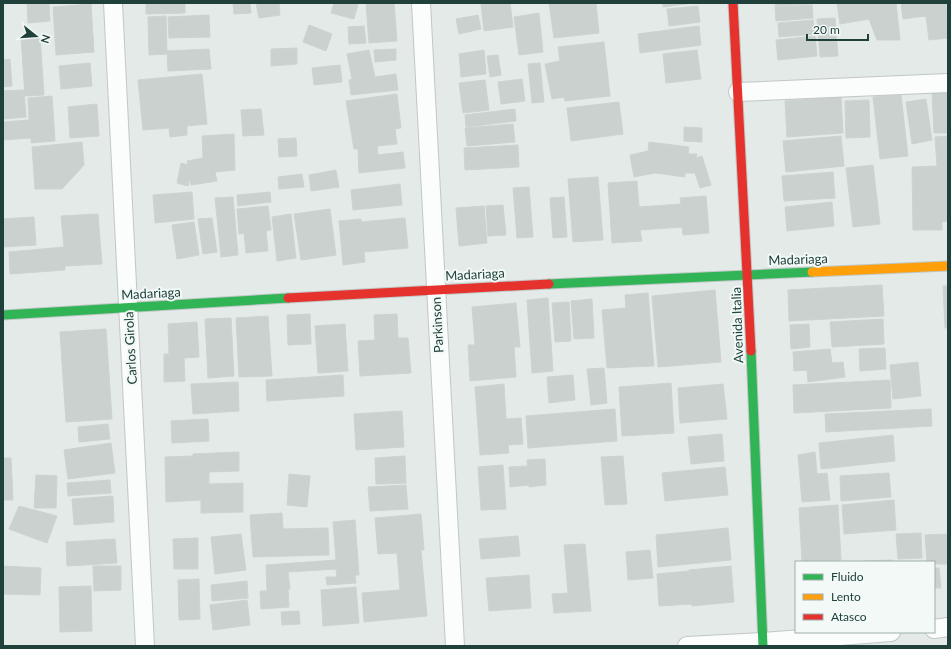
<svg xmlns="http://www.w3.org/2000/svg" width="951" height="649" font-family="Lato,sans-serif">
	<rect width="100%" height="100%" fill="#e4eae8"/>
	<path fill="#cad1cf" stroke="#cdd3d1" d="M27 3H49L50 21 28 23Z
		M146 3H185V13L146 14Z
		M233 3H250L251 13 234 14Z
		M256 3H279L280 15 259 18Z
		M334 3 358 4 354 19 331 13Z
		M366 3H394L397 41 369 43Z
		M490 3H510L513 27 484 31 481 4Z
		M549 3H596L599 33 554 38Z
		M663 3H693L663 7Z
		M775 3H823L775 6Z
		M837 3H896L900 40H877L869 19 840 24Z
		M901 3H946L948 38 929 40 926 16 903 19Z
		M91 4 94 52 56 55 53 7Z
		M812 5 813 18 776 21 775 7Z
		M698 6 700 22 669 26 667 9Z
		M539 13 543 52 519 55 514 17Z
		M209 15 210 37 169 38 168 17Z
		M478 15 481 29 459 34 456 19Z
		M166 16 167 54 149 55 148 17Z
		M835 18 838 56 820 57 817 19Z
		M813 20 815 34 779 37 778 23Z
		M309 25 332 34 326 51 303 42Z
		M364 26 366 43 349 44 348 27Z
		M699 26 701 45 640 53 638 34Z
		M40 36 44 95 25 96 21 38Z
		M815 36 817 56 778 60 776 40Z
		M604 42 610 96 565 101 564 97 552 99 545 64 560 61 558 47Z
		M297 48V64L271 66V49Z
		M209 49 211 69 168 71 167 51Z
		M396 49V60L375 62 374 50Z
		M369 50 375 77 396 74 398 90 351 95 349 80 352 79 347 54Z
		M484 50 486 74 461 77 459 54Z
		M697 50 701 79 666 83 663 54Z
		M498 55 501 75 490 77 487 56Z
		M10 59 12 86 3 87V60Z
		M90 63 92 86 61 89 59 66Z
		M540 63 544 102 532 103 528 64Z
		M340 65 342 82 314 85 312 68Z
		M202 74 207 124 187 126V135L170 137 169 128 143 130 138 80Z
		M522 79 525 101 501 104 498 82Z
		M485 80 489 110 463 113 459 83Z
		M24 90 26 117 3 119V91Z
		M948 91V133H934L932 92Z
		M397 94 401 128 395 129 397 144 377 146 378 155 403 152 405 168 359 173 358 149H354L346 101Z
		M901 95 908 156 880 159 873 97Z
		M52 96 55 141 31 143V138L3 140V122L29 120 28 98Z
		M841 97 843 133 787 137 785 101Z
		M926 99 932 140 912 144 906 102Z
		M869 100 870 137 846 138 845 101Z
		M619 102 623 134 571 141 567 108Z
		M97 104 99 136 70 138 68 107Z
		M261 109 264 135 243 136 241 110Z
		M515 109 516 121 466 127 465 115Z
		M513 124 515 142 467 146 465 128Z
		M684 127 702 128V142L684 141Z
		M234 134 235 170 215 172 217 181 191 185 190 178 188 186 177 183 181 163 188 165 187 161 203 158 202 136Z
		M841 136 844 166 786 172 783 141Z
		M948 136V221L942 222V230H913L912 167 937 166 935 137Z
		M296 138 297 156 279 157 278 139Z
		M82 142 84 165 62 189H35L32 147Z
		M649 142 689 147 688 154H697L696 158 702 156 711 185 700 188 695 173H685V177L655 173 634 177 630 155 648 151Z
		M518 145 519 167 465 170 464 148Z
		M873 165 880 224 853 227 846 168Z
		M336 170 339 187 311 191 309 175Z
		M833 172 835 198 784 201 782 176Z
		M302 174 304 187 279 189 278 177Z
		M598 177 603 240 573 242 568 179Z
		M637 181 639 207 681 204 680 198 706 196 709 233 683 235 682 227 640 230 642 241 612 243 608 183Z
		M400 184 402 205 353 210 351 190Z
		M529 187 533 237 517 238 513 188Z
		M192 192 194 219 155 223 153 195Z
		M270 192 271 202 238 206 237 195Z
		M233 197 238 255 221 257 215 198Z
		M564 197 567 237 553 238 550 198Z
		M832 202 834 226 787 231 785 207Z
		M503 205 506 235 488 236 486 206Z
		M268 206 271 230 266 231 268 251 246 253 244 233 239 234 237 209Z
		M484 206 487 243 459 246 456 208Z
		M330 209 336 255 301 260 294 214Z
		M98 214 102 264 65 266V270L10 274 9 252 64 247 61 216Z
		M291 214 296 258 277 261 272 217Z
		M34 217 36 245 3 247V219Z
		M212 218 217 252 203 254 198 219Z
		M405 218 408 248 364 252 365 262 343 265 339 221 361 219V222Z
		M194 222 199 255 177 259 172 225Z
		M882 285 884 316 789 321 788 290Z
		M943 286H948V328H945Z
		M715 290 721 362 658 367 652 296Z
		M648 293 654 366 607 368 602 310 626 308 625 295Z
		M548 298 553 371 532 373 527 300Z
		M592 299 594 338 574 339 571 301Z
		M569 302 571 341 555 342 552 303Z
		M516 303 520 347H514L516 377 470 381 468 345H475L472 307Z
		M310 314 311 344 288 345 287 315Z
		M397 314 398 338H408L411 373 360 376 358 341 375 340 374 315Z
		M268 316 272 376 239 377 236 318Z
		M231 318 234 376 208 378 205 319Z
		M883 319 884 344 832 347 830 322Z
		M197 322 199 357 184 358 185 381 164 382V354H169L168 324Z
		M345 324 348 371 318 373 315 326Z
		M809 324 810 347 791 349 790 325Z
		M106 329 112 419 66 422 60 332Z
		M885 348 886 369 860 371 859 349Z
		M830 349 832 363 843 362 845 377 808 382 807 370 794 371 793 352Z
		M918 362 921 396 893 399 890 365Z
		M604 368 607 403 591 405 587 369Z
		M343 375 344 396 267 401 266 380Z
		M573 375 575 400 549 403 547 377Z
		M890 380 891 408 794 413 793 385Z
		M238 382 239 411 193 414 191 384Z
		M671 383 674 433 622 436 619 387Z
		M504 384 506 419 521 418 523 444 508 445 509 453 480 455 475 387Z
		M723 384 727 419 680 423 678 388Z
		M615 409 617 441 528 448 526 416Z
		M931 409 932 426 826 432 825 414Z
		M402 411 404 447 356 450 354 414Z
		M208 419 209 441 172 443 171 421Z
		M108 424 110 439 79 442 78 427Z
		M722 434 724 461 691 464 688 437Z
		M893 435 895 461 821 469 819 443Z
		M111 443 115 473 68 479 64 450Z
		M239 452V471L209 472V484L243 483V512L201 513V500L166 502 165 457 193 456V454Z
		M815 452 817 474 827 473 830 500 802 502 798 455Z
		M405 456 406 483 376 484 375 458Z
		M623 456 627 504 605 505 601 457Z
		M3 458H11L13 500H3Z
		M545 459 546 485 529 487 527 460Z
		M503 465 506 509 481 510 478 467Z
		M528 466 529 485 510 487 509 467Z
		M725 467 728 495 665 501 662 473Z
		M889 473 891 497 841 501 840 476Z
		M289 474 310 476 307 507 287 505Z
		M36 475 57 476 56 508H34Z
		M110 480 111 493 68 496 67 483Z
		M406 485 408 509 370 511 368 487Z
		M113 496 114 522 74 525 72 499Z
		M894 500 896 530 844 534 842 505Z
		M838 505 841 560 802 562 799 508Z
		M19 506 57 516 47 543 9 529Z
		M282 513 283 529 328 528 329 555 253 557 250 515Z
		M421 514 424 550H421L427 616 364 622 362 593 400 590 397 553 378 554 375 518Z
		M355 520 359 575H355L356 583 327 585 326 577H337L336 569 288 572 290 589 270 590 288 589 289 607 261 609 260 591H267L266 565 336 560 333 522Z
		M728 528 731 560 658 567 656 535Z
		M921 533 922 558 898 559 896 534Z
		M241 534 246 570 215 574 211 537Z
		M948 534V564H934V562H927L925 535Z
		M518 536 520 556 481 559 479 539Z
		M198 538V569H174L173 539Z
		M115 539 117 563 67 566 66 542Z
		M585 544 591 611 554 613 552 594 568 593 564 545Z
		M650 550 653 578 628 580 626 552Z
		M892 560V562H864V561Z
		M4 566 41 568 40 595 3 594Z
		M93 566H121V590L94 591Z
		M731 566 734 602 692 606 689 570Z
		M934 568H939L941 588H934Z
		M689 571 692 604 659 606 657 574Z
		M529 575 531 608 489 611 486 578Z
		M199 579 200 619 179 620 178 580Z
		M247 581 248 598 212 601 211 585Z
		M91 586 92 631 60 632 59 587Z
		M356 587 359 623 323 626 321 590Z
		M247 600 250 625 213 630 210 605Z
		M299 611 300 624 282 625 281 612Z"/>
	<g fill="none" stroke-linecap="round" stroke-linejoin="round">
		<defs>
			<path id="street" d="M113 3 145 646
				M421 3 455 646
				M738 92 948 83
				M934 629 948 627
				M687 646 763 642 891 632"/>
			<path id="fast" d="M549 284 812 272
				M3 315 288 298
				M751 351 763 646"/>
			<path id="slow" d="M812 272 948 266"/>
			<path id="jam" d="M733 3 751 351
				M288 298 549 284"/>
		</defs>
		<use href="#street" stroke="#c1c7c5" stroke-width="20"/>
		<use href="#fast" stroke="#bfc8c6" stroke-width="11"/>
		<use href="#slow" stroke="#bfc8c6" stroke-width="11"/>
		<use href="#jam" stroke="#bfc8c6" stroke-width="11"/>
		<use href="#street" stroke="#fbfcfc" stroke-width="18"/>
		<use href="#fast" stroke="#30b455" stroke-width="9"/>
		<use href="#slow" stroke="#ff9f0a" stroke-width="9"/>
		<use href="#jam" stroke="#e5322d" stroke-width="9"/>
	</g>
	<g text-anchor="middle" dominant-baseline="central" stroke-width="4" stroke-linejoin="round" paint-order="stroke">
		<g font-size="13" fill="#1f403b" stroke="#f2f9f7">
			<text transform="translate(798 259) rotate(-2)">Madariaga</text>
			<text transform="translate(475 274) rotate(-3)">Madariaga</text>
			<text transform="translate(151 293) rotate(-3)">Madariaga</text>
			<text transform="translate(437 325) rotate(-93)">Parkinson</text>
			<text transform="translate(737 325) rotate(-92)">Avenida Italia</text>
			<text transform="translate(130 348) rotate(-93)">Carlos Girola</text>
		</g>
	</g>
	<rect width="951" height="649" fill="none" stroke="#1f403b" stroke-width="8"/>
	<rect x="795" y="561" width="140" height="72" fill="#f2f9f7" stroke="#9eafac"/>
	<rect x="803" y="574" width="20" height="6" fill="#30b455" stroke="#9eafac"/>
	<text x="831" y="581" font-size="12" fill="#1f403b">Fluido</text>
	<rect x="803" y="594" width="20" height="6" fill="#ff9f0a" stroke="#9eafac"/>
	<text x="831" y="601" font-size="12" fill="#1f403b">Lento</text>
	<rect x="803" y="614" width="20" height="6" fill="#e5322d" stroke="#9eafac"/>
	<text x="831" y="621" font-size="12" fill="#1f403b">Atasco</text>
	<g transform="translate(36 36) rotate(107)" stroke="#f2f9f7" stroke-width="3" paint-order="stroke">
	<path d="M0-3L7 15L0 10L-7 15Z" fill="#1f403b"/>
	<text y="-6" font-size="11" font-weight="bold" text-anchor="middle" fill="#1f403b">N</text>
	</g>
	<path d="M807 34v6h61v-6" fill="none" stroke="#1f403b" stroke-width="2"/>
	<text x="813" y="34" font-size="12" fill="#1f403b" stroke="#f2f9f7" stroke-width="3" paint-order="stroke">20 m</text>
</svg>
